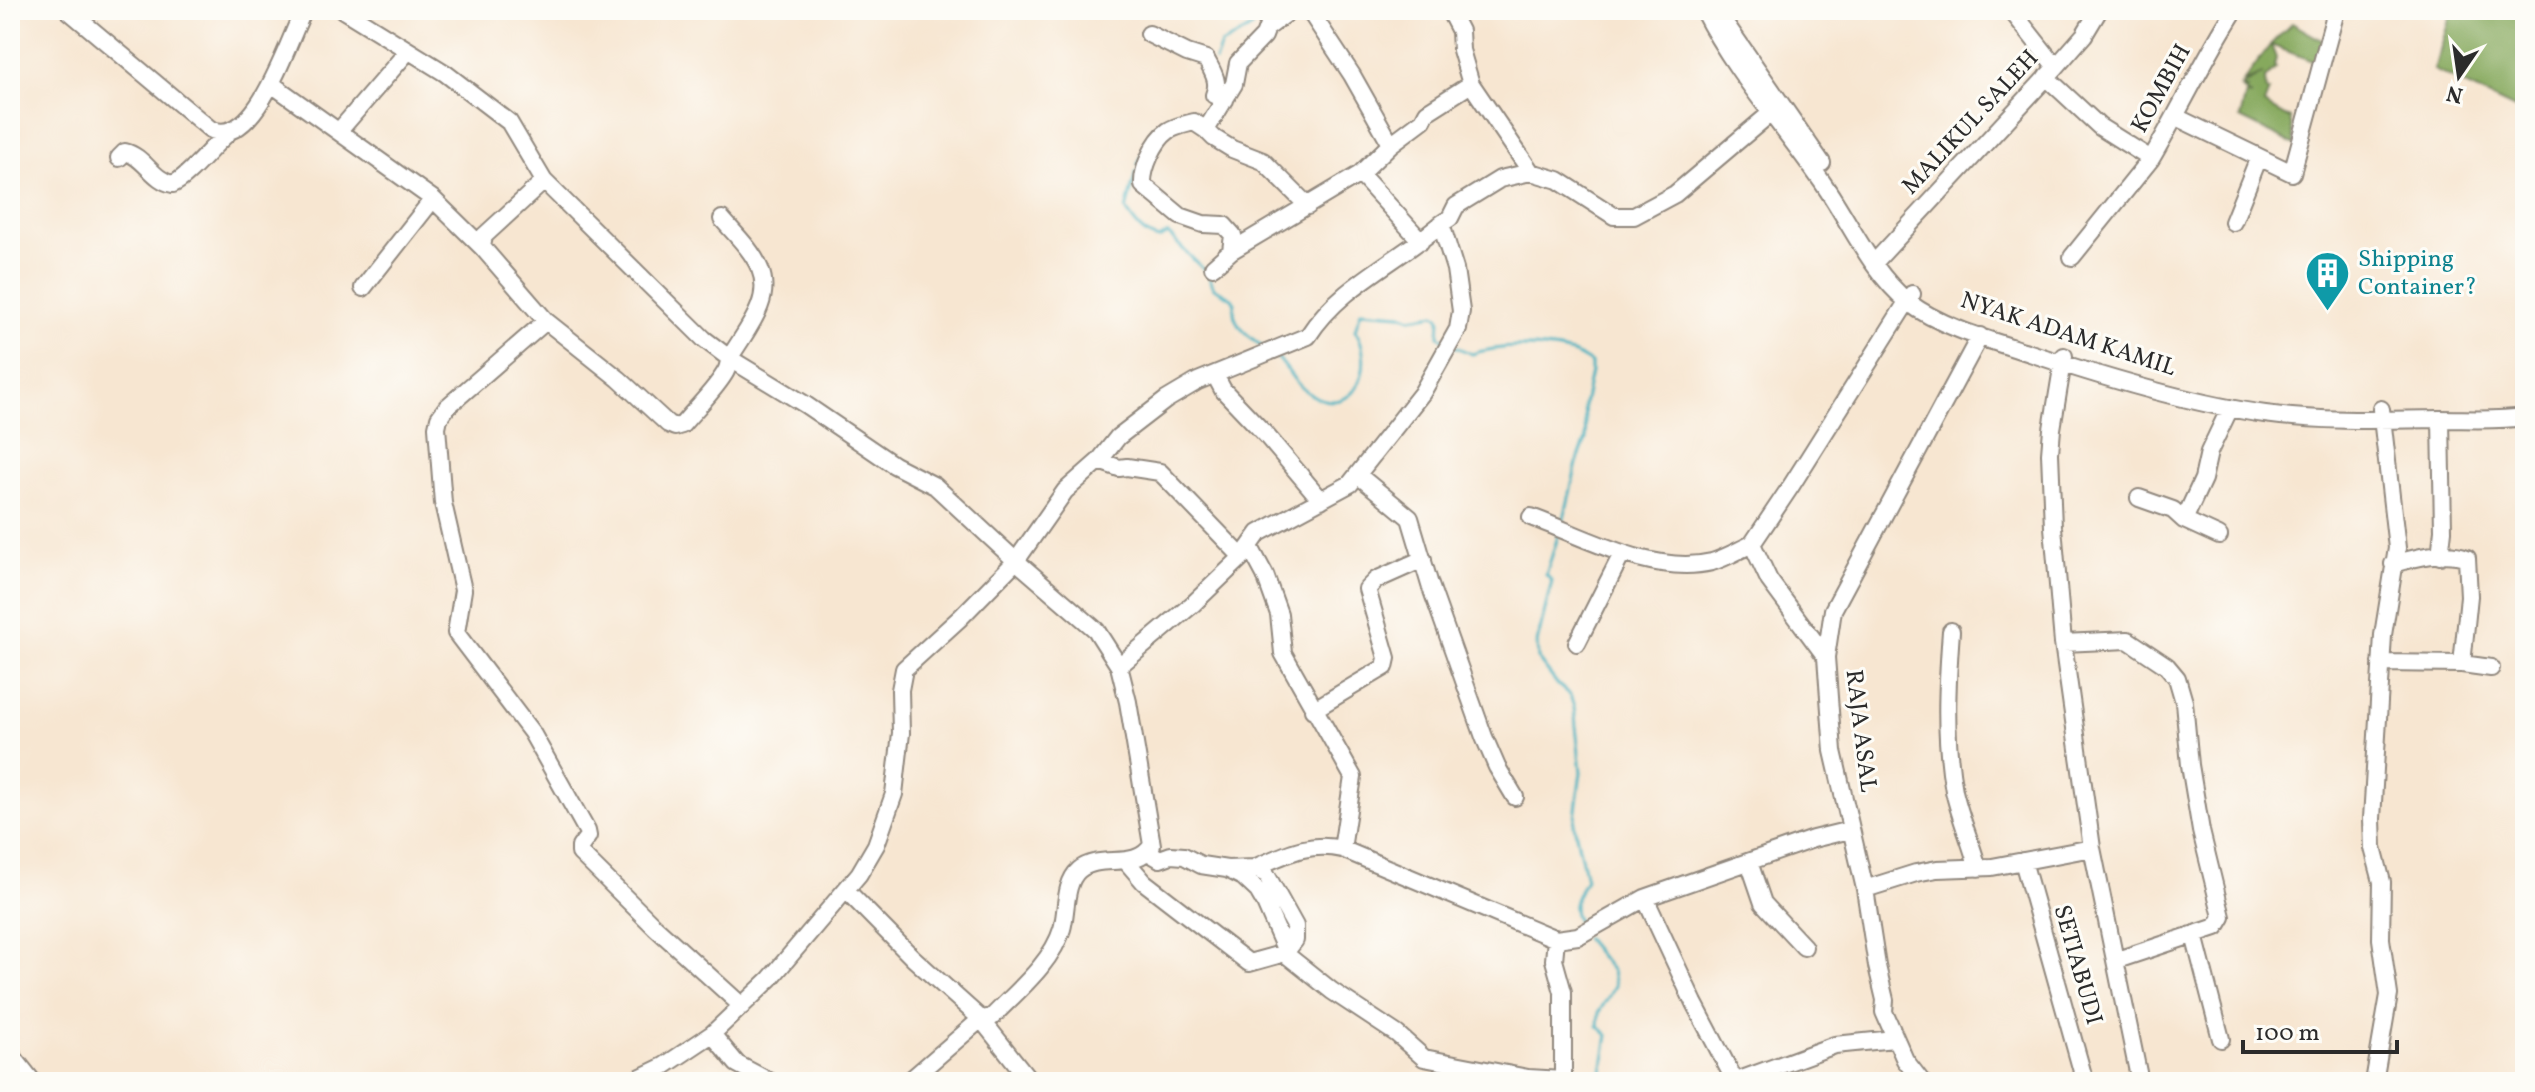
<svg xmlns="http://www.w3.org/2000/svg" width="2535" height="1092" font-family="Vollkorn,serif">
	<rect width="100%" height="100%" fill="#fdfcf7"/>
	<filter id="ink" filterUnits="userSpaceOnUse"><feTurbulence type="fractalNoise" baseFrequency=".0125" numOctaves="2"/><feDisplacementMap in="SourceGraphic" scale="16" xChannelSelector="R" yChannelSelector="G"/><feConvolveMatrix kernelMatrix="1 2 1 2 8 2 1 2 1" color-interpolation-filters="sRGB"/></filter>
	<filter id="wash" filterUnits="userSpaceOnUse"><feTurbulence type="fractalNoise" baseFrequency=".006" numOctaves="4" result="noise"/><feDisplacementMap in="SourceGraphic" scale="32" xChannelSelector="R" yChannelSelector="G"/><feGaussianBlur stdDeviation="1.8" result="paint"/><feColorMatrix in="noise" values="0 0 0 0 0 0 0 0 0 0 0 0 0 0 0 0 0 1.4 0 .05"/><feComposite in="paint" operator="in"/></filter>
	<g filter="url(#wash)">
		<rect width="100%" height="100%" fill="#f7e6d1"/>
		<path fill="#86a95d" stroke="#586a44" stroke-width="2" d="M2452 10H2514L2525 13V78L2517 110 2434 70Z
			M2292 23 2323 41 2315 62 2271 45 2276 58 2274 66 2276 68 2265 79 2266 91H2269L2264 104 2290 119 2295 145 2240 118 2246 94 2252 96 2242 89H2248L2241 86 2263 74 2243 82 2271 44Z"/>
		<g fill="none" stroke-linecap="round" stroke-linejoin="round">
			<path stroke="#44b1c0" stroke-width="3" d="M1215 61 1221 45 1253 27V10
				M1164 125 1177 113 1191 116
				M1138 164 1146 146
				M1136 172 1126 210C1135 223 1142 235 1159 239L1168 234 1208 274 1214 288 1232 298 1235 303C1229 324 1250 337 1264 348
				M1456 347 1472 354C1499 345 1540 345 1568 352 1576 353 1584 359 1591 363V372L1584 405 1586 439 1577 463 1563 523
				M1277 357C1288 369 1295 385 1310 394 1358 421 1376 362 1355 330L1361 311 1401 314 1411 318 1435 314 1440 318 1439 336 1446 341
				M1559 533 1546 575 1552 581 1537 643 1538 659 1558 685 1570 695 1574 707 1581 772 1574 825 1586 879C1574 900 1569 905 1580 927
				M1585 938 1612 971 1615 986 1599 1012 1598 1026 1608 1035 1601 1078 1602 1082"/>
		</g>
	</g>
	<g filter="url(#ink)">
		<g fill="none" stroke-linecap="round" stroke-linejoin="round">
			<defs>
				<path id="minor" d="M68 10 210 129C256 151 288 39 304 10
					M343 10 445 73 509 122 544 181 704 339 729 358 806 405 894 465 935 486 1016 561 960 618 904 669 900 690 901 733 894 794 876 845 859 874 770 979 712 1034 664 1066 631 1082
					M1291 10 1267 28 1264 36 1238 63 1234 84 1206 130 1214 138 1232 149 1263 161 1308 206
					M1306 10 1313 16 1352 75 1391 144
					M1449 10 1460 31 1461 50 1471 84 1531 172
					M1703 10C1734 71 1781 123 1820 179 1849 219 1869 270 1908 302 1940 327 1992 341 2030 353 2102 377 2191 404 2265 414 2322 422 2382 420 2440 419 2469 419 2497 421 2525 417
					M1716 10 1822 163
					M2011 10 2056 67
					M1149 34 1187 53 1206 59C1212 71 1220 81 1214 95L1225 100
					M2046 77 2100 127 2151 159C2180 110 2204 58 2235 10
					M273 85 433 199 482 247 546 321 619 379 668 424 675 427 682 425C694 410 717 388 726 371 729 366 728 360 732 354 747 329 773 300 760 269 752 250 735 234 722 219
					M2176 117 2292 173 2336 11
					M1206 130 1194 122C1187 124 1175 126 1168 131 1154 141 1142 169 1143 185L1180 216 1203 224 1224 225 1233 235 1231 251
					M339 131 408 51
					M119 158 125 152C144 156 153 181 173 184 188 178 212 146 228 133
					M1360 174 1421 241
					M2233 222 2259 157
					M482 247 484 236 544 181
					M2072 257 2151 159
					M1874 263 2056 67 2084 35 2099 10
					M1213 267 1231 251 1360 174 1391 144 1423 120 1427 112 1471 84
					M363 288 433 199
					M1912 294 1791 486 1752 544 1769 580 1826 657 1833 751 1865 889 1877 966 1885 1000 1884 1012 1905 1060 1922 1082
					M546 321 447 407 439 418 437 427 443 503 463 590 456 633 532 733 587 831 588 836 580 847V853L655 927 742 1006
					M2064 356 2052 429 2050 453 2053 527 2063 643 2092 848 2140 1082
					M1215 375 1223 390 1266 435 1321 500
					M1099 461 1119 468 1127 467 1160 472 1242 557
					M1358 475 1410 518 1430 585 1484 737 1497 767 1515 797
					M2139 498 2173 510 2184 520 2219 536
					M1531 517C1585 537 1653 576 1712 562 1726 558 1739 550 1752 544
					M2184 520 2203 479 2209 452 2230 408
					M1250 547 1265 575 1279 614 1283 653 1353 777 1342 849
					M2440 556 2443 530 2441 419
					M2393 564C2414 558 2446 549 2467 558L2469 596 2462 664
					M1951 631C1947 685 1944 738 1954 791 1960 817 1971 843 1978 868
					M1577 643 1622 554
					M2063 643 2128 640 2167 666 2177 678 2184 702 2190 765 2201 831 2222 917 2216 927 2117 960
					M1826 657 1833 610 1980 336
					M2381 663 2462 664 2491 668
					M1119 666 1096 630 1016 561 1065 491 1099 461 1118 437 1166 400 1198 381 1308 336C1340 286 1397 262 1441 224
					M1313 710 1385 667 1387 658 1367 589 1376 580 1423 559
					M1148 852 1160 859 1171 855 1184 856 1201 865 1227 869 1243 877 1258 891 1265 903 1288 956 1332 991 1397 1034 1424 1058 1528 1078 1563 1080
					M1126 861 1144 882 1249 963 1285 953 1295 940V926L1266 874 1254 868 1227 869
					M2023 861 2085 1082
					M1749 862 1763 903 1804 947
					M1254 868C1284 855 1309 841 1342 849L1556 939
					M1865 889 1916 873 1937 869 1992 867 2092 848
					M846 890 913 958 981 1019 1031 1082
					M1645 898 1694 1003 1735 1081
					M2194 935 2221 1039
					M712 1034 737 1064 771 1082
					M10 1053 33 1082
					M908 1082 981 1019 992 1017C1016 992 1052 963 1062 929 1067 912 1064 883 1079 870 1101 852 1135 872 1152 845L1128 702 1119 666 1194 603 1242 557 1259 533 1350 484 1422 393 1458 329 1461 311 1455 269 1441 224 1450 218 1456 206 1500 179 1531 172 1558 180 1614 216H1634L1675 194 1772 112
					M1563 1082V992L1554 960 1556 939 1578 936 1645 898 1813 839 1850 830
					M1734 1082 1835 1045 1894 1039
					M2374 1082 2389 995 2381 939 2382 882 2373 848 2372 819 2383 635 2397 548 2381 409"/>
			</defs>
			<use href="#minor" stroke="#91887e" stroke-width="20"/>
			<use href="#minor" stroke="#fff" stroke-width="16"/>
		</g>
	</g>
	<defs>
		<symbol id="building-pin" viewBox="-11 -11 22 30"><path d="M0 17L-7.5 6A9.5 9.5 0 1 1 7.5 6Z" fill="#0f9aa8" stroke="#fdfcf7"/><path d="M-4-6H4V6H1V3H-1V6H-4ZM-2.5-4.3h1.7v1.8h-1.7ZM.8-4.3h1.7v1.8H.8ZM-2.5-1h1.7V.8h-1.7ZM.8-1h1.7V.8H.8Z" fill="#fff"/></symbol>
	</defs>
	<g fill-rule="evenodd">
		<use href="#building-pin" x="2302" y="248" width="51" height="69"/>
	</g>
	<g text-anchor="middle" dominant-baseline="central" stroke-width="6" stroke-linejoin="round" paint-order="stroke">
		<g font-size="24" fill="#2b2b2b" stroke="#fdfcf7">
			<text transform="translate(2162 89) rotate(-61)">KOMBIH</text>
			<text transform="translate(1971 123) rotate(-47)">MALIKUL SALEH</text>
			<text transform="translate(2068 335) rotate(18)">NYAK ADAM KAMIL</text>
			<text transform="translate(1860 731) rotate(83)">RAJA ASAL</text>
			<text transform="translate(2077 965) rotate(74)">SETIABUDI</text>
		</g>
		<g font-size="24" fill="#0d838f" stroke="#fdfcf7" text-anchor="start">
			<text x="2358" y="260">Shipping<tspan x="2358" dy="28">Container?</tspan></text>
		</g>
	</g>
	<rect width="2535" height="1092" fill="none" stroke="#fdfcf7" stroke-width="40"/>
	<g transform="translate(2459 76) rotate(193)" stroke="#fdfcf7" stroke-width="6" paint-order="stroke">
	<path d="M0-6L14 30L0 20L-14 30Z" fill="#2b2b2b"/>
	<text y="-12" font-size="22" font-weight="bold" text-anchor="middle" fill="#2b2b2b">N</text>
	</g>
	<path d="M2243 1040v12h154v-12" fill="none" stroke="#2b2b2b" stroke-width="4"/>
	<text x="2255" y="1040" font-size="24" fill="#2b2b2b" stroke="#fdfcf7" stroke-width="6" paint-order="stroke">100 m</text>
</svg>
